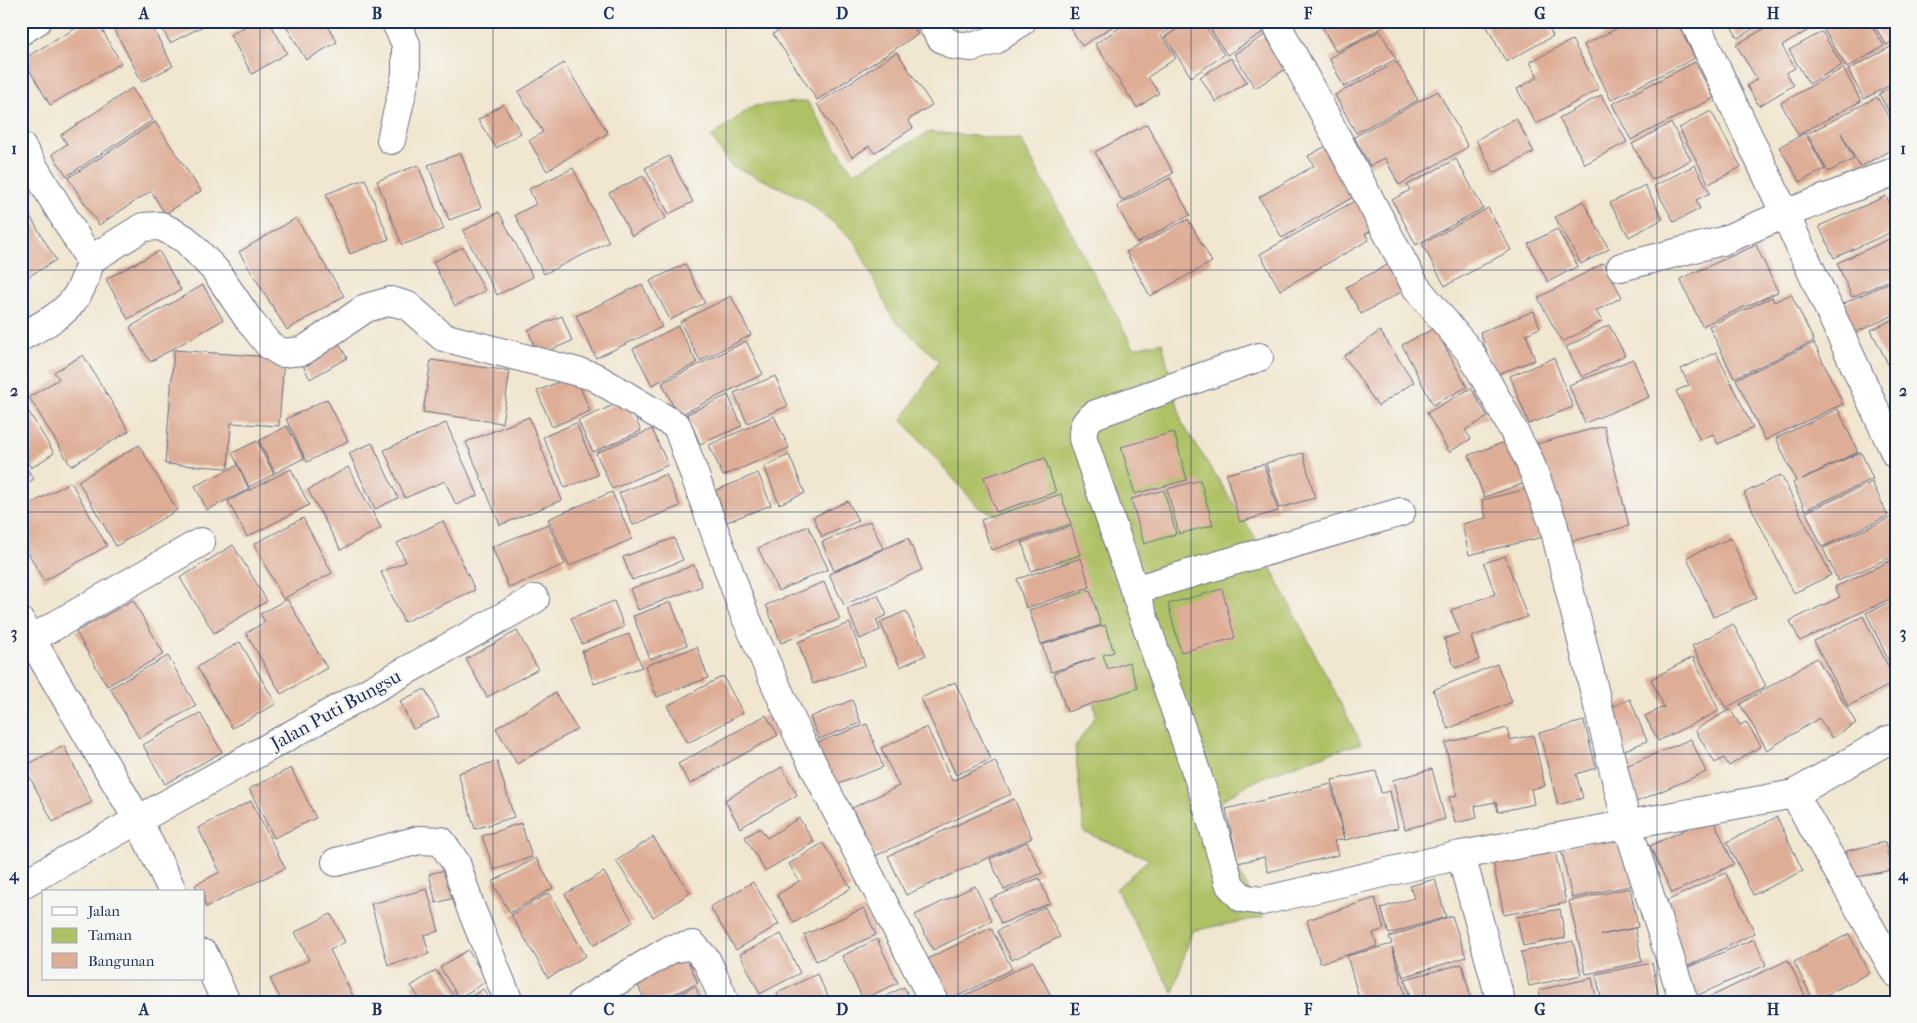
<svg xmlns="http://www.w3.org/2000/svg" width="1917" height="1023" font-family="'IM FELL French Canon',serif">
	<rect width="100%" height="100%" fill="#f6f6f2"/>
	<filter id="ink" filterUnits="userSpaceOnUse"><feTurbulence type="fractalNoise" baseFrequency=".02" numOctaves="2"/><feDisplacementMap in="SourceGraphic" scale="10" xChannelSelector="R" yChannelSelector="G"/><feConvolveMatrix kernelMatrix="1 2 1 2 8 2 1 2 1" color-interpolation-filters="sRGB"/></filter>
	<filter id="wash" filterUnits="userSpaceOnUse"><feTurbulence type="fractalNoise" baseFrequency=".0096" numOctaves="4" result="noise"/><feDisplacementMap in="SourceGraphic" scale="20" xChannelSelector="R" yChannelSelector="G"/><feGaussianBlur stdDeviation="1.12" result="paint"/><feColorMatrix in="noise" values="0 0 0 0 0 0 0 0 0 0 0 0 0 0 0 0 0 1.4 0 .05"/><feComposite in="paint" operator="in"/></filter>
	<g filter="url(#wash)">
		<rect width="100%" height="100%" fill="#f1e6cf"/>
		<path fill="#afc165" stroke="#657862" d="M807 101 853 173 930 132 1021 140 1134 348 1162 342 1182 423 1255 537 1361 743C1319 758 1264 772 1227 797 1222 800 1220 804 1219 809L1236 866 1264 917 1192 931 1173 993 1116 889 1149 859 1084 832 1075 747 1096 715 1085 659 1064 599 1054 536 979 508 902 420 939 361 893 319 855 241 803 198 730 165 711 137 753 106Z"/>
		<g id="blocks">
			<path fill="#dead96" d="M88 21H97L121 63 50 105 23 59Z
				M110 21H149L173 66 142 82Z
				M158 21H206L207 24 170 43Z
				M255 21H269L287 53 252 74 230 35Z
				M283 21H325L337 42 306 60Z
				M792 21H909L918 34 817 100 773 34Z
				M1066 21H1121L1082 46Z
				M1130 21H1182L1161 35 1176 58 1148 77 1159 93 1137 108 1095 44Z
				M1189 21H1202L1224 55 1191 77 1165 37Z
				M1205 21H1263L1268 29 1227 55Z
				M1323 21H1388L1389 24 1336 52 1320 23Z
				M1484 21H1545L1553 36 1506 62Z
				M1632 21 1635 27 1641 23 1645 29 1661 21H1676L1695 58 1611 100 1584 45Z
				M1728 21H1765L1738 38Z
				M1777 21H1812L1815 26 1782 46 1795 68 1786 73 1794 85 1759 106 1747 86 1757 79 1736 45Z
				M1838 21H1869L1884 46 1847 68 1824 30Z
				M1872 21H1896V40L1886 45Z
				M1380 31 1396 59 1344 87 1329 58Z
				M1822 32 1842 65 1809 84 1789 50Z
				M1265 35 1286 69 1255 88 1234 54Z
				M1572 40 1599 89 1536 124 1517 89 1538 77 1530 62Z
				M1896 44V82L1864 99 1848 70Z
				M897 52 932 105 908 120 913 128 874 153 869 146 852 157 817 104Z
				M1231 58 1247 82 1216 102 1200 77Z
				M1397 62 1418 100 1356 133 1335 95Z
				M1695 62 1714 98 1631 140 1612 104Z
				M564 63 608 133 547 171 529 141 543 132 518 92Z
				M1843 68 1861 101 1798 135 1781 103Z
				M1896 84V125L1879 94Z
				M132 88 153 120 67 176 52 154 67 144 61 135Z
				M1438 91 1468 147 1399 185 1385 158 1370 166 1354 137Z
				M1601 95 1627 142 1585 164 1559 118Z
				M1877 97 1896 130V147L1860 167 1841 133 1854 159 1828 172 1807 134Z
				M503 104 521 133 496 148 478 120Z
				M1711 111 1741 167 1709 184 1679 128Z
				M1516 118 1534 152 1494 173 1476 140Z
				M155 122 201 191 165 214 151 191 99 225 68 178Z
				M1671 123 1691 160 1652 180 1632 144Z
				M1147 124 1173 173 1122 201 1095 152Z
				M1805 133 1825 169 1800 182 1779 147Z
				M1326 146 1355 196 1282 238 1259 197 1314 166 1308 156Z
				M461 153 481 208 449 220 428 165Z
				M669 156 693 202 669 214 645 168Z
				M1456 159 1483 208 1416 245 1392 200 1410 190 1407 185Z
				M418 165 444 229 402 245 377 181Z
				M1695 165 1710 193 1696 200 1700 209 1674 222 1654 186Z
				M573 168 609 242 544 274 515 215 536 204 529 189Z
				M643 176 666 218 632 236 609 193Z
				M1170 178 1190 215 1137 243 1117 206Z
				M365 179 389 239 350 254 326 194Z
				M1645 185 1663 219 1629 237 1610 203Z
				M1886 196 1896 217V230L1834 258 1819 226Z
				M1358 199 1375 229 1365 234 1369 240 1280 290 1260 254Z
				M21 201 56 260 21 281Z
				M1583 201 1609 249 1581 264 1555 217Z
				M1488 208 1511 250 1445 286 1422 244Z
				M499 212 533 277 497 295 463 231Z
				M296 218 344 296 287 330 239 252Z
				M1188 219 1212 262 1150 296 1126 252Z
				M1557 229 1578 266 1548 282 1528 244Z
				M1896 236V277L1852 297 1837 263Z
				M1756 245 1778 292 1702 326 1680 279Z
				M463 247 485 291 455 306 433 262Z
				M159 251 181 290 128 319 106 279Z
				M1391 263 1405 290 1361 314 1346 287Z
				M1604 263 1622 297 1596 311 1602 321 1562 342 1538 298Z
				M685 264 705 303 670 320 650 281Z
				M1896 279V314L1850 335 1836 307Z
				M642 284 662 327 596 358 576 316Z
				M203 285 223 320 150 362 130 327Z
				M1791 294 1814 341 1734 378 1709 326 1772 297 1774 302Z
				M731 296 751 335 700 361 680 322Z
				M1534 311 1540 328 1526 334 1535 360 1495 375 1480 332Z
				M562 316 572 341 538 355 528 330Z
				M1896 318V360L1888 364 1871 330Z
				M1609 325 1625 355 1582 377 1566 347Z
				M678 326 697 363 652 385 633 349Z
				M1435 328 1467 387 1433 405 1402 345Z
				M1380 331 1414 382 1378 406 1344 356Z
				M336 338 347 358 310 379 299 358Z
				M746 341 763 374 678 416 662 383Z
				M1814 343 1843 404 1765 440 1736 379Z
				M174 350 284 358 279 426 231 423 228 468 165 464Z
				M1716 352 1753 428 1718 444 1713 434 1700 440 1676 391 1689 385 1681 369Z
				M83 355 129 431 71 466 29 397 59 379 54 372Z
				M1554 358 1573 407 1529 424 1510 376Z
				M1633 359 1649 397 1585 423 1569 385Z
				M431 360 510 371 502 423 423 412Z
				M1896 367V385L1888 371Z
				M575 375 590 411 552 427 537 391Z
				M775 376 788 406 747 423 734 393Z
				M1471 388 1488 417 1465 430 1471 439 1449 452 1427 413Z
				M728 395 742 426 700 444 687 414Z
				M21 399 54 453 31 468 21 452Z
				M327 399 348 441 307 462 286 419Z
				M627 399 641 431 593 452 578 421Z
				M1838 409 1858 452 1802 479 1861 452 1873 479 1805 510 1793 483 1796 481 1776 438Z
				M774 416 789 448 723 476 709 445Z
				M529 417 562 500 500 525 466 442Z
				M446 423 478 495 456 505 445 481 405 498 384 450Z
				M576 423 598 475 565 488 543 437Z
				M287 426 304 458 275 473 259 441Z
				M1604 426 1629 526 1561 544 1536 444Z
				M652 429 668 465 612 489 596 453Z
				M1174 432 1187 480 1135 494 1121 447Z
				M1513 439 1528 482 1484 497 1469 455Z
				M257 441 274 474 249 487 232 453Z
				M372 443 398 498 375 509 349 453Z
				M139 445 177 510 116 546 78 481Z
				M1303 453 1315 498 1279 508 1266 463Z
				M789 455 805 493 779 504 764 466Z
				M1045 458 1056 492 996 512 984 477Z
				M21 460 34 479 21 487Z
				M1264 464 1278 511 1240 522 1226 474Z
				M238 465 249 489 207 510 195 486Z
				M348 467 381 528 341 550 308 490Z
				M291 469 309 505 247 537 228 501Z
				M758 473 771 505 724 523 712 492Z
				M666 474 680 506 633 525 619 493Z
				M1781 475 1831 575 1794 593 1744 493Z
				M1200 480 1213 525 1179 534 1167 489Z
				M71 482 107 546 44 581 21 540V509Z
				M1872 482 1888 516 1822 547 1806 512Z
				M1535 487 1547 536 1469 555 1462 524 1486 518 1482 500Z
				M1164 490 1176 534 1144 544 1131 499Z
				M612 492 632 539 569 566 548 519Z
				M1061 494 1071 524 991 550 981 520Z
				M848 501 858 521 822 537 813 517Z
				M1892 517 1896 525V555L1838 581 1823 548Z
				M303 518 332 573 283 599 254 544Z
				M443 521 475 590 404 622 381 572 406 562 397 543Z
				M870 521 883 548 834 571 822 542Z
				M548 524 565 564 509 588 492 547Z
				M808 526 828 569 778 591 758 548Z
				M1071 526 1080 555 1031 571 1022 542Z
				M674 538 683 560 632 580 623 557Z
				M908 538 922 570 844 605 829 574Z
				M1731 538 1757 598 1713 617 1687 557Z
				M233 545 267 601 214 633 180 578Z
				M1505 556 1527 617 1471 637 1479 660 1455 668 1444 639 1460 633 1451 610 1495 594 1484 563Z
				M1081 558 1090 587 1026 608 1017 579Z
				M1896 558V596L1800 641 1790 621 1840 597 1835 587Z
				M694 565 702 586 638 610 630 589Z
				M824 582 840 619 781 643 766 605Z
				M1222 589 1235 638 1181 652 1168 604Z
				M1090 590 1101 625 1041 644 1029 610Z
				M878 595 887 615 876 620 880 630 860 639 847 609Z
				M287 599 327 668 281 694 246 633 265 622 260 614Z
				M1896 599V676L1866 613Z
				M133 600 164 654 107 686 76 632Z
				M614 601 624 627 582 644 571 618Z
				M671 602 687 645 650 659 633 616Z
				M906 611 926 655 900 667 880 622Z
				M1863 616 1896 682 1848 706 1814 641Z
				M850 623 865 665 813 684 798 642Z
				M1733 624 1766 686 1726 708 1692 646Z
				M1105 625 1114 652 1103 655 1108 669 1129 662 1138 688 1067 712 1054 673 1095 658 1051 672 1042 645Z
				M517 631 538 669 487 697 466 659Z
				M629 634 642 667 594 684 582 651Z
				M240 642 276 704 232 728 197 667Z
				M697 647 708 678 657 697 645 666Z
				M168 656 196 706 139 738 110 688Z
				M1693 657 1719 711 1658 741 1645 716 1664 707 1651 679Z
				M1817 658 1856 723 1832 738 1819 718 1767 750 1740 704Z
				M1497 664 1512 702 1448 729 1433 690Z
				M723 676 743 713 688 743 667 706Z
				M955 682 991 759 956 775 921 698Z
				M425 689 439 717 413 729 400 701Z
				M555 693 577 729 517 764 496 728Z
				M1630 699 1647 741 1620 752 1603 711Z
				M852 700 861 723 819 739 810 717Z
				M1730 709 1740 725 1746 722 1761 746 1729 766 1724 758 1715 763 1695 730Z
				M200 713 222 752 165 784 143 745Z
				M766 715 778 735 690 784 678 764Z
				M1584 721 1596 768 1576 774 1583 798 1558 805 1539 733Z
				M867 724 883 767 833 786 816 743Z
				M927 727 952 781 995 761 1011 794 875 856 852 808 899 786 881 748Z
				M1507 728 1510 740 1533 735 1545 786 1531 789 1534 804 1498 812 1496 802 1475 806 1477 818 1455 823 1449 797 1457 795 1445 743Z
				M1691 739 1706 772 1636 802 1621 768Z
				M64 746 92 802 53 822 24 766Z
				M497 761 514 817 475 829 458 773Z
				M782 767 797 795 740 828 725 800Z
				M291 768 316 818 274 838 249 789Z
				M1432 769 1445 819 1405 829 1393 780Z
				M1376 771 1381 793 1390 791 1398 828 1345 840 1332 780Z
				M1331 784 1344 839 1334 841 1338 855 1268 872 1264 857 1238 863 1226 809Z
				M1014 799 1032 838 906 895 888 856Z
				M251 801 285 868 206 907 204 902V892H199L195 885 220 872 198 828Z
				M1712 817 1734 864 1672 893 1650 846Z
				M1777 817 1803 871 1753 895 1727 842Z
				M799 818 814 842 765 871 745 837 760 828 767 838Z
				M521 823 532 857 494 870 482 836Z
				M1624 834 1634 885 1572 898 1561 848Z
				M653 837 690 893 653 917 616 861Z
				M1027 842 1042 873 1004 890 990 859Z
				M1885 842 1891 870 1852 878 1846 851Z
				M823 843 851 888 794 923 777 895 799 881 789 864Z
				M1896 843V867H1895L1890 844Z
				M1555 851 1566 903 1504 915 1493 863Z
				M536 858 553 888 510 913 492 882Z
				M453 868 461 896 436 903 429 874Z
				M604 872 633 922 594 945 565 894Z
				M1726 873 1755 933 1686 967 1656 906Z
				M1039 878 1050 903 1001 924 990 899Z
				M1435 879 1446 917 1389 934 1381 908 1414 898 1410 886Z
				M753 882 779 924 736 950 710 907Z
				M975 886 992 921 933 950 915 915Z
				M1630 888 1638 927 1601 935 1635 928 1642 962 1586 974 1569 901Z
				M427 889 439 931 424 935 429 954 388 965 371 904Z
				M549 893 586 956 548 978 511 915Z
				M1375 898 1384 929 1373 933 1377 946 1320 963 1307 920Z
				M1045 907 1060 937 1012 960 997 931Z
				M864 908 876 935 816 961 804 935Z
				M1560 909 1565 938 1523 946 1517 917Z
				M331 914 345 942 330 950 356 1002H282L270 979 309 960 295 932Z
				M1452 916 1466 957 1403 977 1392 947 1407 1002H1360L1347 956 1392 944 1389 937Z
				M991 928 1012 969 946 1002 921 962Z
				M781 934 800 973 760 994 740 954Z
				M1849 934 1869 973 1814 1001 1794 962Z
				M877 939 898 983 863 999 842 956Z
				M1754 939 1766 965 1696 996 1684 969Z
				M1573 941 1581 975 1529 986 1521 952Z
				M468 950 487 981 459 998 440 967Z
				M685 955 698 983 656 1002H646L634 978Z
				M1788 960 1808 1002H1699Z
				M1033 961 1054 1002H953Z
				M1652 963 1660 1002H1602L1596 974Z
				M1462 964 1472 1002H1411L1405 979Z
				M436 970 456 1000 453 1002H422L411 986Z
				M817 974 831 1002H781L777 993Z
				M1592 978 1597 1002H1541L1539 990Z
				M695 986 702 1002H664Z
				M904 987 912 1002H874Z
				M483 989 492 1002H464Z"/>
		</g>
	</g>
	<g filter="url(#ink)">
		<use href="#blocks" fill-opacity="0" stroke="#666f86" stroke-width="1"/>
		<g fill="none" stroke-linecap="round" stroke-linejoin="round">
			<defs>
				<path id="street" d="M930 21 941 38 953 45 972 47 995 40 1022 21
					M1275 21 1416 287 1470 352 1500 405 1529 460 1553 523 1627 824 1684 1002
					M1694 21 1785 214 1896 455
					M21 31 37 21
					M391 140 406 75V44L395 21
					M21 146 90 260C80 308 60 315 21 337
					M90 260 143 227 161 226 185 239 215 270 249 320 269 345 282 353 303 351 366 308 391 301 408 306 443 337 593 376 677 426 744 613 799 737 934 1002
					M1621 267 1722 241 1785 214 1896 171
					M1259 357 1096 414C1085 421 1082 426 1083 439L1204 795 1230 885 1242 898 1262 901 1461 855 1794 794 1888 740 1896 738
					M1134 590 1401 512
					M21 622 138 820 173 892
					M21 645 201 542
					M1794 794 1896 973
					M1461 855 1501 1002
					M336 862 419 840 441 841 456 863 470 906 509 1002
					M21 885 535 599
					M204 954 226 1002
					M582 1002 671 949 693 945 707 961 725 1002"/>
			</defs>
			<use href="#street" stroke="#666f86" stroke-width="30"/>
			<use href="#street" stroke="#fff" stroke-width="28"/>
		</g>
	</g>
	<path fill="none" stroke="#1b2f5e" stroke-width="1" stroke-opacity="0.55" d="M260 21V1002M493 21V1002M726 21V1002M958 21V1002M1191 21V1002M1424 21V1002M1657 21V1002M21 270H1896M21 512H1896M21 754H1896"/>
	<g text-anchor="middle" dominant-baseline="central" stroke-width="4.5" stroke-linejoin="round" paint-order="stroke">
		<g font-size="19" fill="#1b2f5e" stroke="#f6f6f2">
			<text transform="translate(336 710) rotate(-29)">Jalan Puti Bungsu</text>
		</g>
	</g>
	<rect width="1917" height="1023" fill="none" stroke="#f6f6f2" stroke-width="55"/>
	<rect x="42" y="890" width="162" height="90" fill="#f6f6f2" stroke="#9ea6b7"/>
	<rect x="52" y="907" width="25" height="8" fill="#ffffff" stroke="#9ea6b7"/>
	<text x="88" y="916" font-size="15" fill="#1b2f5e">Jalan</text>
	<rect x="52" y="928" width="25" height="15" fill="#afc165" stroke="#9ea6b7"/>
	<text x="88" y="940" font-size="15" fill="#1b2f5e">Taman</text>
	<rect x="52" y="953" width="25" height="15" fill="#dead96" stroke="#9ea6b7"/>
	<text x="88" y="966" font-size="15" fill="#1b2f5e">Bangunan</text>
	<rect x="28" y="28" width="1862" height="968" fill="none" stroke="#1b2f5e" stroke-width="2"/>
	<g font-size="16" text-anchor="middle" font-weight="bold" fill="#1b2f5e">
		<text x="144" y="19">A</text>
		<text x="377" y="19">B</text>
		<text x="609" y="19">C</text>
		<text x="842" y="19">D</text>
		<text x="1075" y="19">E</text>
		<text x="1308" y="19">F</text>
		<text x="1540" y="19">G</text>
		<text x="1773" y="19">H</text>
		<text x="14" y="154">1</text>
		<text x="1903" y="154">1</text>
		<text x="14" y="396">2</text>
		<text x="1903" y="396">2</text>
		<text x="14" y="638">3</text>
		<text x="1903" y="638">3</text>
		<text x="14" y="880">4</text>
		<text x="1903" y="880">4</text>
		<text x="144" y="1015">A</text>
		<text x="377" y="1015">B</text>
		<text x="609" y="1015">C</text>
		<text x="842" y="1015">D</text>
		<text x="1075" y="1015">E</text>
		<text x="1308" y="1015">F</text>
		<text x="1540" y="1015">G</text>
		<text x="1773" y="1015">H</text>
	</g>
</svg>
